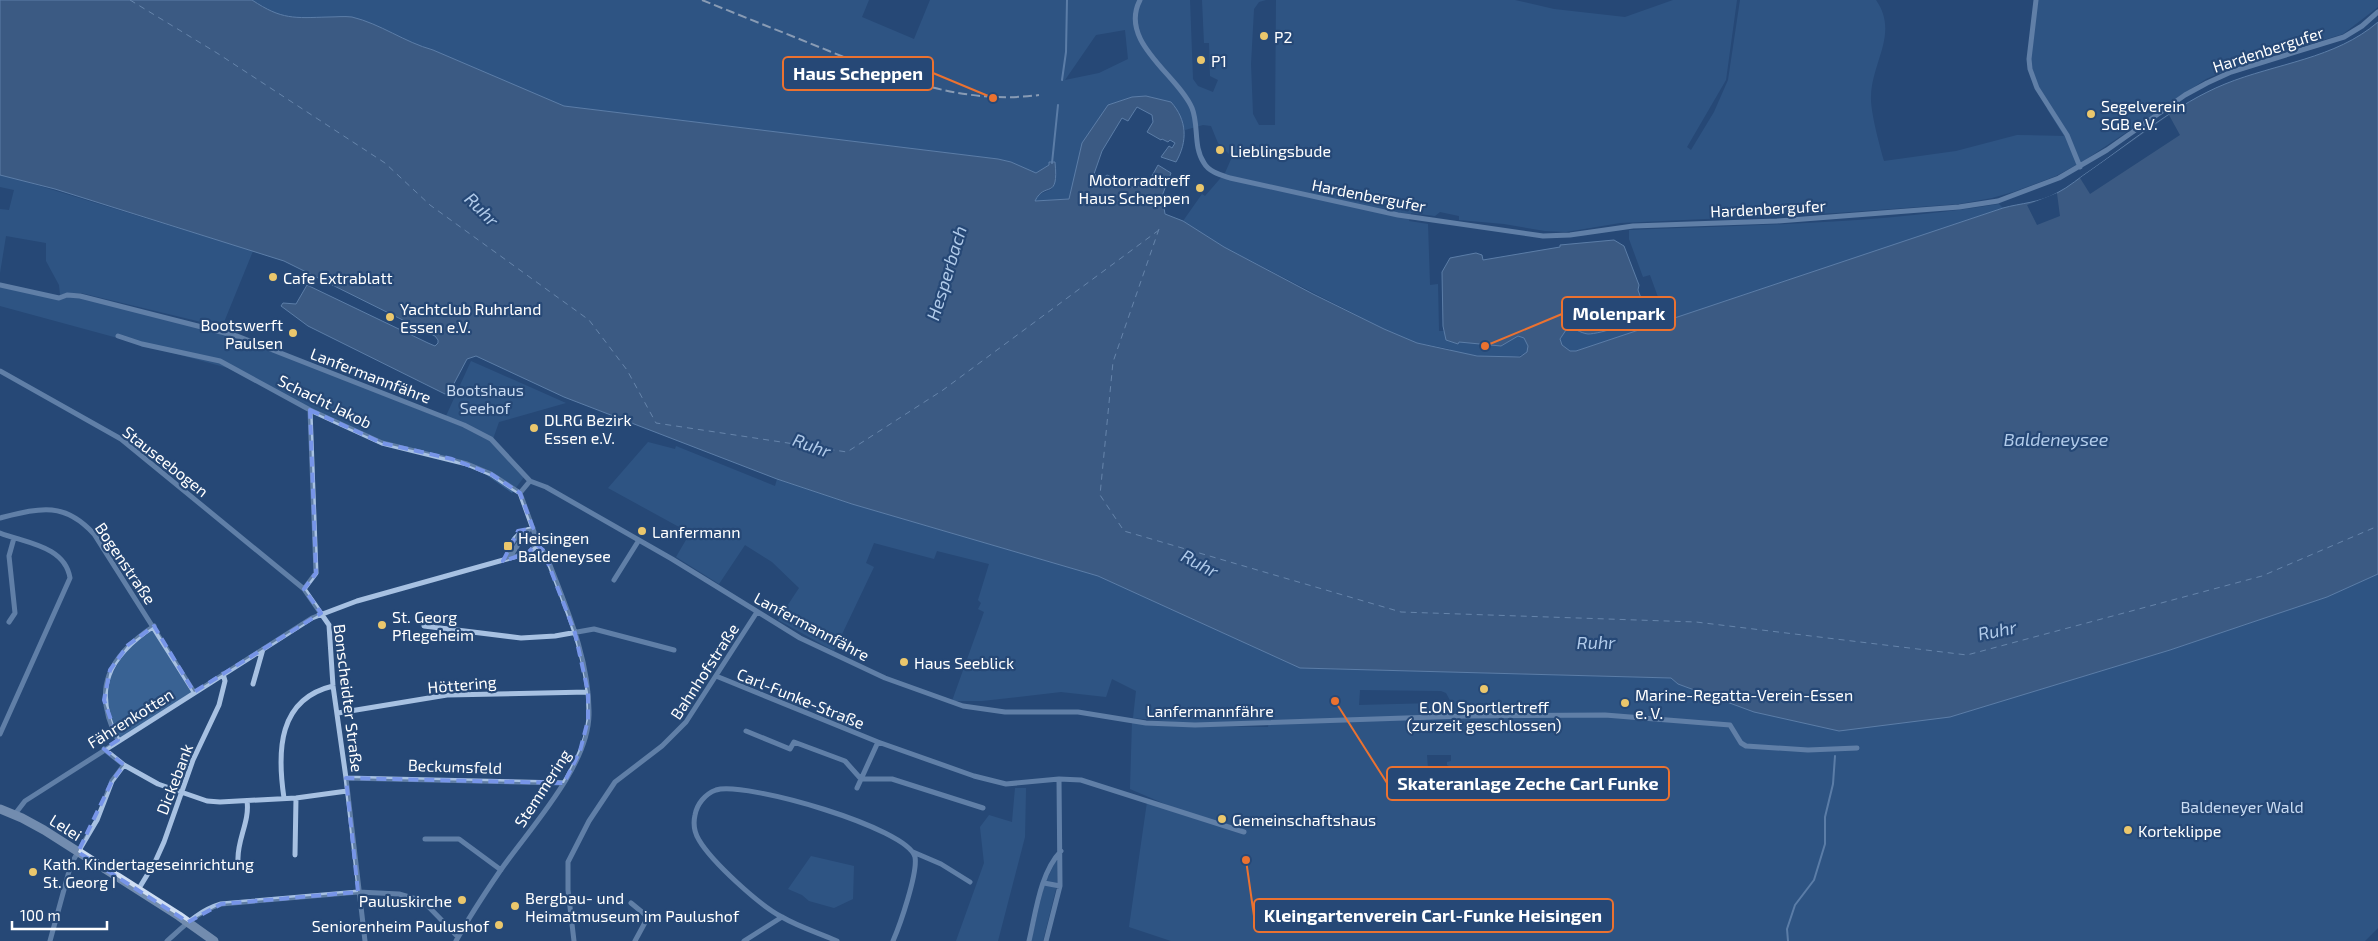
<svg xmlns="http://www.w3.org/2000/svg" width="2378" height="941" font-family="'Exo 2',sans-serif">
	<rect width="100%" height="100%" fill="#264876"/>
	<path fill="#396293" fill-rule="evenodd" d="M252 0H869L862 17 914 39 930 0H1190L1193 79 1198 86 1213 92 1218 80 1210 76 1209 43H1204L1202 0H1266L1259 2 1254 9 1251 64 1253 114 1259 125H1275L1276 0H1515L1554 9 1625 17 1673 0H1737L1726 80 1687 147 1691 150 1714 112 1728 80 1740 0H1876C1899 33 1872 61 1871 96 1870 111 1880 147 1884 161L1956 151 2017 135 2064 136 2047 109 2051 107 2039 89 2032 72 2030 59 2038 0H2378V7L2343 34 2232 68 2206 79 2085 160 2056 176 2013 192 1992 198 1959 204 1836 213 1620 223 1566 232 1545 231 1504 224 1459 220V216L1440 212 1435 216 1411 213 1409 221 1428 224 1430 285 1438 284 1439 331H1444L1446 340 1458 344 1459 341 1501 346 1518 336 1524 338 1528 346 1527 352C1516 363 1466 354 1450 352V349L1417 343 1384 329 1224 247 1183 221 1202 194 1205 196 1225 173 1232 157 1218 143 1211 126 1203 125 1185 130 1171 102 1146 96 1132 97 1072 187 1069 199 1034 201 1038 195 1052 189 1049 165 1036 173 1011 162 998 159 564 106 349 17 291 18 278 15ZM1125 30 1128 59 1099 73 1065 80 1096 35Z
		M0 127 27 182 253 251 222 327 81 293H67L60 295 59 285 46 261V243L6 236 0 273V209L9 210 14 190 0 187Z
		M1999 204 2003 208 1576 351H1570L1562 345 1560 339 1566 330 1577 329 1588 334 1626 324C1636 326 1641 319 1646 312L1662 308 1650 275 1643 277 1629 239V230C1752 225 1877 224 1999 204Z
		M0 287 59 299 74 296 215 331 272 351 463 427 490 441 524 477 512 493 485 474 454 461 378 442 228 368 0 306Z
		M471 361 566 403 499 422 493 439 446 416Z
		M648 442 675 449 676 446 775 486 777 479 852 504 1098 576 1300 668 1672 678 1678 684 1950 717 2170 650 2327 597 2378 574V928L2365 941H1171L1129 927 1147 802 1186 813 1130 789 1132 722 1195 726 1268 727 1269 722 1194 724 1133 718 1136 691 1112 679 1106 697 1061 692 982 701H952L984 612 978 609 981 603 978 600 989 564 937 551 934 559 874 543 866 563 874 567 834 651 778 620 799 588 772 562 745 545 719 584 676 557 690 533 608 488ZM1360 690 1441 691 1446 693 1451 702V711L1437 713 1435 703 1359 705ZM1427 755H1451V761L1447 762V765L1451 767V773L1428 769Z
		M154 626 194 692 118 740 107 709V683L128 645Z
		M1015 788H1026L1025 837 998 941H956L984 863 980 827 989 815 1012 822Z
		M811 856 854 866 853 899 834 908 809 901 802 895 788 889Z
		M1058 856 1057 885 1043 941H1031L1044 886Z"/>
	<path fill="#567092" stroke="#9bbce3" d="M0 0H252C282 20 294 18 328 17 336 17 344 16 352 17 381 24 404 42 433 50L564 106 998 159 1011 162 1036 173 1049 165V162H1055C1059 202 1045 180 1035 201L1069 199 1082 143 1108 105 1132 97 1146 96 1171 102C1187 120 1188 141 1176 162L1161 157 1169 146 1172 148 1175 143 1170 140 1168 142 1162 139 1161 140 1147 132 1153 122 1152 115 1137 107 1128 121 1122 118 1102 151 1094 174 1102 179 1107 175 1132 187H1135L1137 182 1146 187 1158 165 1171 173 1162 196 1165 214 1183 221 1224 247 1313 294 1384 329 1417 343 1477 356 1520 357 1527 352 1528 346 1524 338 1518 336 1501 346 1459 342 1458 344 1446 340 1443 326 1442 272 1450 258 1476 253 1482 255 1483 260 1560 247V245L1614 240 1624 246 1639 285 1638 290 1646 312C1639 322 1600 334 1588 334 1579 333 1576 327 1566 330L1560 339 1562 345 1570 351H1576L2003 208C2021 203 2039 203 2057 193 2069 187 2080 177 2091 170 2134 140 2176 104 2225 84 2277 63 2335 59 2378 22V574L2327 597 2170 650 1950 717 1839 731 1754 712 1678 684 1671 678 1300 668 1098 576 852 504 777 479 564 397 476 356 467 359 449 393 445 394 308 326 281 306 283 303 296 304 307 285 428 343 435 346 438 343V340L435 336 284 261 55 189 0 175Z"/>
	<path fill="#264876" d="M2169 115 2180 135 2090 194 2080 178Z
		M2057 193 2060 216 2037 225 2027 205Z"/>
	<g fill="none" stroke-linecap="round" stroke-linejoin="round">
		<path stroke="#9bbce3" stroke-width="2" d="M1062 80 1066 52 1067 0
			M1052 163 1058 105
			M1788 941 1787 929 1795 905 1814 880 1825 844V817L1833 784 1835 756"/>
		<path stroke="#b1cbea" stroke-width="1" stroke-dasharray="6 5" stroke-linecap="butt" d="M130 0 217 53 385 163 430 205 589 320 627 370 656 423 847 452 943 390 1159 230
			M1159 229 1113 362 1100 495 1124 531 1401 612 1696 622 1967 655 2262 576 2378 526"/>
		<path stroke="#a7c1e2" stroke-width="5" d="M1140 0C1118 42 1178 75 1192 108 1199 125 1193 147 1204 163 1209 172 1221 175 1230 178L1398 215 1543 236 1570 235 1633 226 1777 221 1959 207 1998 201 2059 178 2107 150 2185 95 2207 83 2231 72 2344 37 2362 26 2378 12
			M2036 0 2029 59 2030 69 2037 88 2067 135 2080 167
			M0 285 59 298 67 295 80 296 237 336 464 425 491 439 530 481 546 487 672 559 800 638 885 678 963 706 1005 712H1078L1146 723 1195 725 1465 716 1605 715 1730 725 1741 743 1746 746 1808 750 1857 748
			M118 336 142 344 220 361 310 410 382 443 467 464 491 474 520 493
			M0 371 121 439 304 589
			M310 410 316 573 304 589 329 625 333 686 346 778 365 941
			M0 518C40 508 64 501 94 534L194 692
			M0 533C26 543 65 546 70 578L0 734
			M509 558C509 542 517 532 533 528
			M509 558 528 530
			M614 580 639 540
			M9 622 15 613 9 556 14 538
			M424 626 521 638 555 636 594 629 674 650
			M716 676 878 742 974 776 1006 784 1059 779 1081 780 1244 832
			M253 684 263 649
			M338 713 447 695 588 692
			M746 731 790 749 794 742 845 761 861 779H892L983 808
			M118 740C91 689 109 656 154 626
			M104 749 124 765 158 784 207 801 220 802 296 798 347 791
			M346 778 564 783
			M857 788 878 742
			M284 798C277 751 278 699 333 686
			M15 814 25 801 312 618 357 601 528 553 534 548 537 540 520 493 530 481
			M425 839H459L501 870
			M913 852 941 864 970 882
			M295 855 296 798
			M238 860C237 840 250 821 247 801
			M1044 883 1060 886
			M138 890 155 862 164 842 193 760 219 705 225 681 223 674
			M631 903 648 917 635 941
			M50 941 71 864 97 820 112 781 124 765
			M167 941C184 926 198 911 221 904L358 892 399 894 423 901 458 937
			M456 941C469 917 485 893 500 871 529 829 588 767 589 715 590 659 565 605 546 555L536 544
			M574 941 568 890V862L589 821 615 782 662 746 686 722 757 612
			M744 941 782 917
			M837 941C819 933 799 927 782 917 759 905 712 862 699 840 694 832 693 824 695 815 697 804 705 794 716 790 745 781 908 828 915 857 918 873 900 925 893 941
			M1029 941C1036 912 1040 873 1061 851
			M1046 941 1060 886 1059 779"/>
		<path stroke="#cfdef3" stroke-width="9" d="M0 809 22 818 44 830 179 916 214 941"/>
		<path stroke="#fff" stroke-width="2" stroke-dasharray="9 4" stroke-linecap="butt" d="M702 0C744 17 787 34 829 51 898 79 964 105 1039 95"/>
	</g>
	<path d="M0 0H2378V941H0ZM310 410 382 443 452 459 491 474 520 493 533 528 518 531 503 561 528 553 536 544 543 550 575 633 588 692V720L580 751 564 783 346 778 358 892 221 904 188 922 78 852 112 781 124 765 104 749 118 740 104 700 110 670 128 645 154 626 194 692 321 613 304 589 316 573Z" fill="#264876" fill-opacity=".55" fill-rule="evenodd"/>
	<path fill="none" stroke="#7795e8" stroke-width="4" stroke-dasharray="10 6" stroke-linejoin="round" d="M310 410 382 443 452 459 491 474 520 493 533 528 518 531 503 561 528 553 536 544 543 550 575 633 588 692V720L580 751 564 783 346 778 358 892 221 904 188 922 78 852 112 781 124 765 104 749 118 740 104 700 110 670 128 645 154 626 194 692 321 613 304 589 316 573Z"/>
	<g fill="#ebc76c" stroke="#264876" stroke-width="2">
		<circle cx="1264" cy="36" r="5"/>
		<circle cx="1201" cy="60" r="5"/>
		<circle cx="2091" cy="114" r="5"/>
		<circle cx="1220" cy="150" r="5"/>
		<circle cx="1200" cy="188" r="5"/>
		<circle cx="273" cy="277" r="5"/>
		<circle cx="390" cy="317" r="5"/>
		<circle cx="293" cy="333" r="5"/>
		<circle cx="534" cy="428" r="5"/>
		<circle cx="642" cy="531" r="5"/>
		<rect x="503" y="541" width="10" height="10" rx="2.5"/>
		<circle cx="382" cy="625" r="5"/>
		<circle cx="904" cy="662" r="5"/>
		<circle cx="1484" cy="689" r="5"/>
		<circle cx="1625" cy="703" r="5"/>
		<circle cx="1222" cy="819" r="5"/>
		<circle cx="2128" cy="830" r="5"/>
		<circle cx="33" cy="872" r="5"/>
		<circle cx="462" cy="900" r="5"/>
		<circle cx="515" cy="906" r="5"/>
		<circle cx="499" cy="925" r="5"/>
	</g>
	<g text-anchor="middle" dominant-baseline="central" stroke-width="4.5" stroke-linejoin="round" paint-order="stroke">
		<g font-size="16" fill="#fff" stroke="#264876" text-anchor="start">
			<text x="1274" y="36">P2</text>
			<text x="1211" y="60">P1</text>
			<text x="2101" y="105">Segelverein<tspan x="2101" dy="18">SGB e.V.</tspan></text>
			<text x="1230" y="150">Lieblingsbude</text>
			<text x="1190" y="179" text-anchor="end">Motorradtreff<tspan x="1190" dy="18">Haus Scheppen</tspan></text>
			<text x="283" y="277">Cafe Extrablatt</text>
			<text x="400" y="308">Yachtclub Ruhrland<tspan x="400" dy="18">Essen e.V.</tspan></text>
			<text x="283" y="324" text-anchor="end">Bootswerft<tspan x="283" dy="18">Paulsen</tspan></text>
			<text x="544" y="419">DLRG Bezirk<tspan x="544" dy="18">Essen e.V.</tspan></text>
			<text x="652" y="531">Lanfermann</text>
			<text x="518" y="537">Heisingen<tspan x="518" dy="18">Baldeneysee</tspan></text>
			<text x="392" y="616">St. Georg<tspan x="392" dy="18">Pflegeheim</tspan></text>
			<text x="914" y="662">Haus Seeblick</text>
			<text x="1635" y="694">Marine-Regatta-Verein-Essen<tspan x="1635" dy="18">e. V.</tspan></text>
			<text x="1484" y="706" text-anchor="middle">E.ON Sportlertreff<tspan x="1484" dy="18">(zurzeit geschlossen)</tspan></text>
			<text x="1232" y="819">Gemeinschaftshaus</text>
			<text x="2138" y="830">Korteklippe</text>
			<text x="43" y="863">Kath. Kindertageseinrichtung<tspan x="43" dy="18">St. Georg I</tspan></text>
			<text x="525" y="897">Bergbau- und<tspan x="525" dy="18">Heimatmuseum im Paulushof</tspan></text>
			<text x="452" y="900" text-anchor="end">Pauluskirche</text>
			<text x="489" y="925" text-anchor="end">Seniorenheim Paulushof</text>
		</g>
		<g font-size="16" fill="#fff" stroke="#264876">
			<text transform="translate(2268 49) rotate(-18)">Hardenbergufer</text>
			<text transform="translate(1369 195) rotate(11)">Hardenbergufer</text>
			<text transform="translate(1768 208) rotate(-3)">Hardenbergufer</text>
			<text transform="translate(371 375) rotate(21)">Lanfermannfähre</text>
			<text transform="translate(325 401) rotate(26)">Schacht Jakob</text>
			<text transform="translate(166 461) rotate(38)">Stauseebogen</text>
			<text transform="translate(126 563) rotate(56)">Bogenstraße</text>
			<text transform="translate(812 626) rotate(28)">Lanfermannfähre</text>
			<text transform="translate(704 671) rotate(-57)">Bahnhofstraße</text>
			<text transform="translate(462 684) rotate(-5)">Höttering</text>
			<text transform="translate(349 698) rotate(83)">Bonscheidter Straße</text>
			<text transform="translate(801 698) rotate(22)">Carl-Funke-Straße</text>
			<text x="1210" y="710">Lanfermannfähre</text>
			<text transform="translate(130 718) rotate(-32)">Fährenkotten</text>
			<text transform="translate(455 766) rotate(2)">Beckumsfeld</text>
			<text transform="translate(174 779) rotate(-69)">Dickebank</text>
			<text transform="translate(542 788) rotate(-57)">Stemmering</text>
			<text transform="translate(66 827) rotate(32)">Lelei</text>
		</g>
		<g font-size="16" fill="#c9dbf2" stroke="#264876">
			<text x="485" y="389">Bootshaus<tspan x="485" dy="18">Seehof</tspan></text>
			<text x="2242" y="806">Baldeneyer Wald</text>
		</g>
		<g font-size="18" font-style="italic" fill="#b1cbea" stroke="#264876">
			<text transform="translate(482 209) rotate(45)">Ruhr</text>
			<text transform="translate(946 273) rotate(-73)">Hesperbach</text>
			<text x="2056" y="439">Baldeneysee</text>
			<text transform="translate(812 445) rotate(20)">Ruhr</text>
			<text transform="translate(1200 563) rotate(28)">Ruhr</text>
			<text transform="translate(1997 630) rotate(-11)">Ruhr</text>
			<text x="1596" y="642">Ruhr</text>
		</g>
	</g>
	<path fill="none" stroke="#eb7230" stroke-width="2" d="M993 98L933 73M1485 346L1562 314M1335 701L1387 783M1246 860L1254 916"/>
	<g fill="#eb7230" stroke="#264876" stroke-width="2">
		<circle cx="993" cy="98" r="5"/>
		<circle cx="1485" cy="346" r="5"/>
		<circle cx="1335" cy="701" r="5"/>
		<circle cx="1246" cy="860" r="5"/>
	</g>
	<g fill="#264876" stroke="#eb7230" stroke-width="2">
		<rect x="783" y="57" width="150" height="33" rx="5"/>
		<rect x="1562" y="297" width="113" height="33" rx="5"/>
		<rect x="1387" y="767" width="282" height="33" rx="5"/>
		<rect x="1254" y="899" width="359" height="33" rx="5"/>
	</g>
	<g font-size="18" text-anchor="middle" font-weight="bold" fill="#fff">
		<text x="858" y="80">Haus Scheppen</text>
		<text x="1619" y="320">Molenpark</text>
		<text x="1528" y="790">Skateranlage Zeche Carl Funke</text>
		<text x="1433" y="922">Kleingartenverein Carl-Funke Heisingen</text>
	</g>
	<path d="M12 921v8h95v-8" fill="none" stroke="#ffffff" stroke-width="2.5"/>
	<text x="20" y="921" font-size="15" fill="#ffffff" stroke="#264876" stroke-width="4" paint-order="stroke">100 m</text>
</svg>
